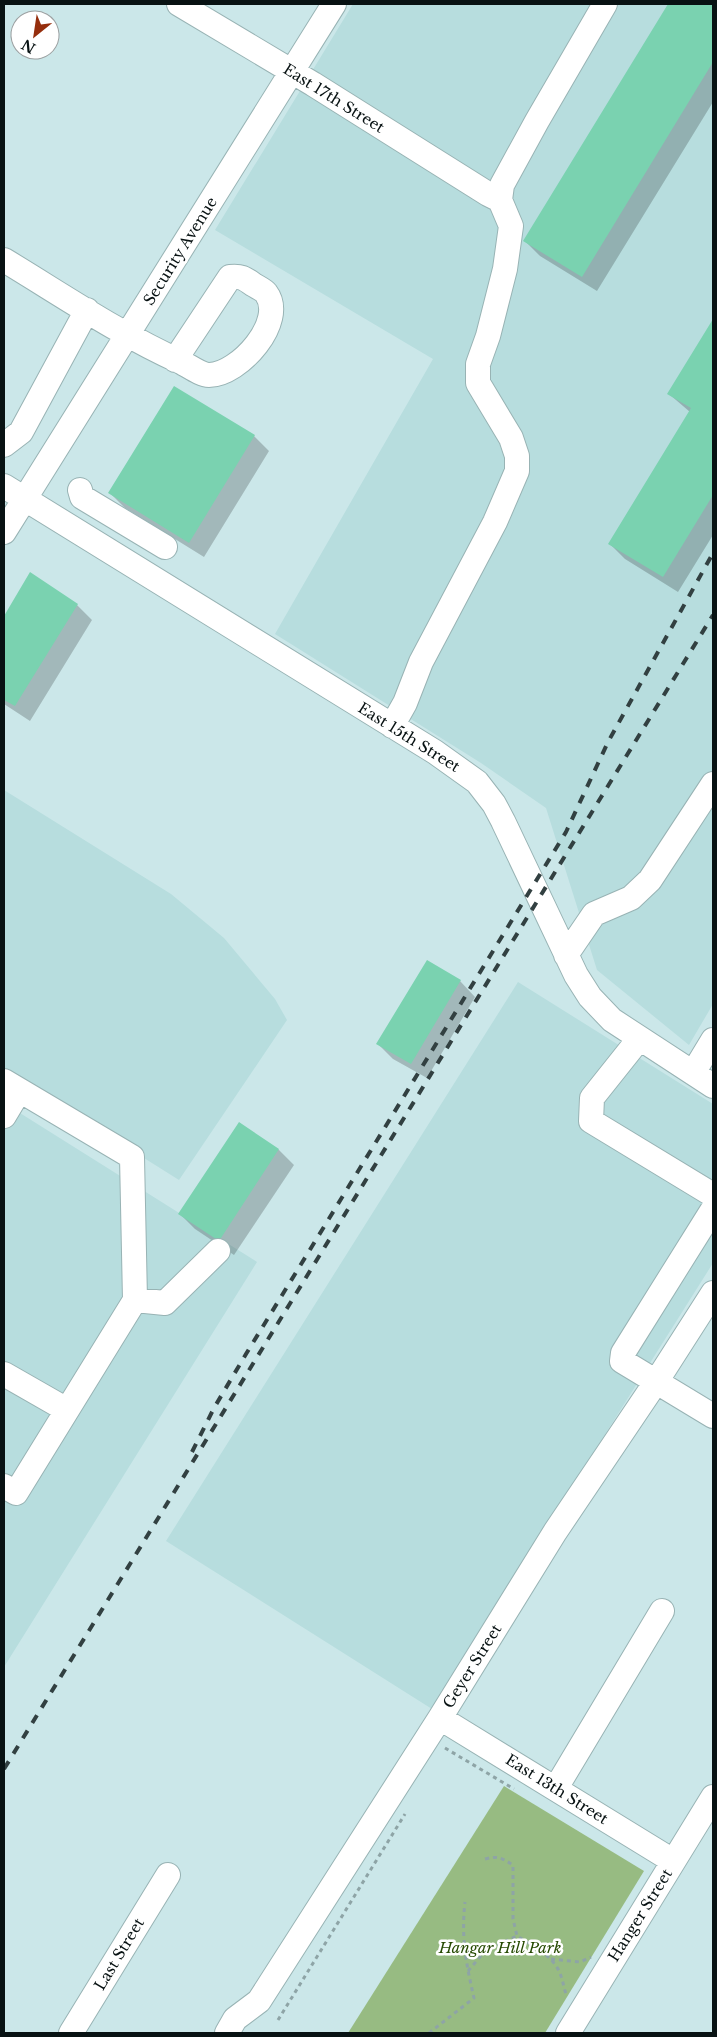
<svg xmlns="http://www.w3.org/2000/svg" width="717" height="2037" font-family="'Libre Baskerville',serif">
	<rect width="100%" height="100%" fill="#cbe7e9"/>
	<path fill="#b7ddde" d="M353 4H713V1004L689 1045 597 970 546 808 481 763 275 634 433 359 215 230Z
		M4 790 171 894 224 938 275 999 287 1020 179 1180 4 1070Z
		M518 982 713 1104V1263L432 1709 166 1541Z
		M4 1103 257 1262 4 1667Z"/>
	<path fill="#97bb82" d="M504 1786 644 1871 545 2033H348Z"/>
	<path fill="#0003" d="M670 4H713V102L597 291 540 256 525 241Z
		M713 321V535L678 592 625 559 610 544 690 412 669 394Z
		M254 436 269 451 204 557 125 508 110 493Z
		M30 574 77 605 92 620 30 721 4 704V618Z
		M460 981 475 997 427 1078 393 1059 378 1044Z
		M239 1124 279 1150 294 1165 234 1255 195 1229 180 1214Z"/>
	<path fill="#7ad2b0" d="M668 4H713V62L582 277 523 241Z
		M713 319V495L663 577 608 544 691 408 667 394Z
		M174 386 255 435 189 543 108 493Z
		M30 572 78 604 15 706 4 700V616Z
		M427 960 461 980 411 1064 376 1044Z
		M239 1122 279 1149 219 1241 178 1214Z"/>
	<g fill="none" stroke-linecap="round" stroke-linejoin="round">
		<defs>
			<path id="minor" d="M179 4 313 84 488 194 500 200
				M4 260C62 295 119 334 181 362 189 366 201 375 209 375 239 375 287 321 266 293 264 290 257 287 254 285 244 278 242 276 230 277L175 360
				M4 445 21 432 87 310
				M4 486 435 752 477 782 494 804 503 821 576 975 590 997 612 1020 713 1086
				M80 490 82 497 165 547
				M4 532 334 4
				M392 726 405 703 421 662 495 522 517 471V456L511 438 478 383V364L488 336 505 269 511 226 500 200 502 185 537 121 605 4
				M566 955 594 914 631 898 650 880 713 784
				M639 1039 592 1098 591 1121 713 1195
				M693 1073 713 1040
				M4 1081 132 1157 135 1300 16 1493 4 1486
				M4 1116 19 1091
				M713 1209 623 1353 622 1361 713 1416
				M135 1300 165 1303 218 1251
				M4 1374 67 1410
				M440 1718 673 1861
				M556 1788 662 1611
				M71 2033 168 1875
				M227 2033 235 2019 259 2001 440 1718 555 1532 656 1382 713 1293
				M568 2033 713 1797"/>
		</defs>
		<use href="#minor" stroke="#98b3b4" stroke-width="26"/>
		<path stroke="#8ea4a6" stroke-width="3" stroke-dasharray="4 4" stroke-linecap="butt" d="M445 1748 514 1789
			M485 1859C498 1855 503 1859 513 1865V1919L517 1936C532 1945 553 1956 560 1973 563 1981 564 1989 567 1997
			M551 1959 580 1962 591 1957
			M468 1971 486 1950 517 1936
			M278 2020 405 1814
			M429 2033 474 1998C466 1963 461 1938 465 1902"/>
		<use href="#minor" stroke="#fff" stroke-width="24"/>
		<path stroke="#324041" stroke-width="4" stroke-dasharray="9 9" stroke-linecap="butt" d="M192 1452 214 1408 246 1354 566 832 608 742 713 553
			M4 1769 713 615"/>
	</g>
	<g text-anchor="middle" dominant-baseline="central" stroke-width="5" stroke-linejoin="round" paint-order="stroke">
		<g font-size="15" fill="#081213" stroke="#fff">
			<text transform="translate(334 98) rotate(32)">East 17th Street</text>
			<text transform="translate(180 251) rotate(-58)">Security Avenue</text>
			<text transform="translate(409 737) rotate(32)">East 15th Street</text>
			<text transform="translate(472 1666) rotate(-58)">Geyer Street</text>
			<text transform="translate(557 1789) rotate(32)">East 13th Street</text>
			<text transform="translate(640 1915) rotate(-58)">Hanger Street</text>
			<text transform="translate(119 1954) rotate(-59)">Last Street</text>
		</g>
		<g font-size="15" font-style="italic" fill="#264a02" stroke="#fff">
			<text x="500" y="1947">Hangar Hill Park</text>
		</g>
	</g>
	<rect width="717" height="2037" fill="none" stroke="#081213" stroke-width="10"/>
	<g transform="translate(35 35) rotate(210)"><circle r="24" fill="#ffffff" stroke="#9ca0a1"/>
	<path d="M0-4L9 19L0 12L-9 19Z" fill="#952e0d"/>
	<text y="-8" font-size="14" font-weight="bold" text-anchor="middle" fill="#081213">N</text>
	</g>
</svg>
